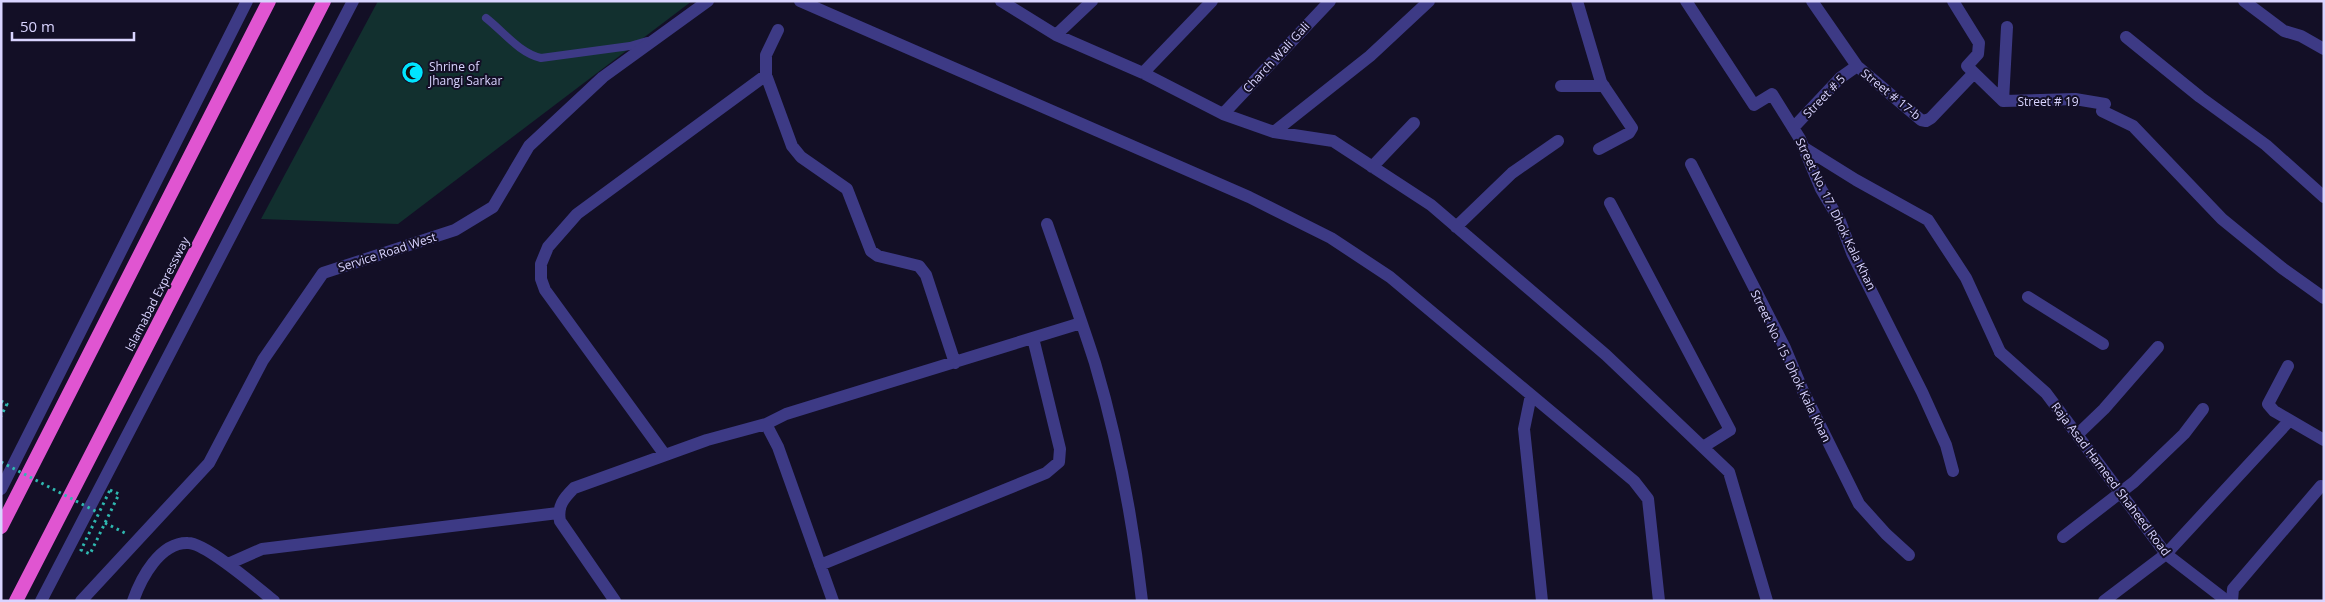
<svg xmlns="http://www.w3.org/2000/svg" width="2325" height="602" font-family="'Open Sans',sans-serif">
	<rect width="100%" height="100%" fill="#130f26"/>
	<path fill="#12302f" d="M378 1H692L398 224 261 219Z"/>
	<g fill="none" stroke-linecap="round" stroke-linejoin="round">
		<path stroke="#2fb8b0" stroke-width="3" stroke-dasharray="2.5 4" stroke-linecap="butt" d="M1 401 7 404 1 416
			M110 490 119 494 90 554 81 550Z
			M105 523 127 534"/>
		<path stroke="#3d3a85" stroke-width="8" d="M486 18C503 31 519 53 541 58L630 46 647 41"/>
		<path stroke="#3d3a85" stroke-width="12" d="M800 1 1249 197 1331 238 1390 277 1634 481 1648 499 1659 601
			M1001 1 1056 35 1143 73 1223 114 1274 132 1333 141 1431 205 1606 355 1729 472 1767 601
			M1577 1 1601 82 1632 128 1629 133 1599 149
			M1686 1 1754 105 1772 94 1800 139 1821 189 1840 221 1852 253 1922 392 1946 445 1953 471
			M1812 1 1857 66 1921 120 1926 121 1931 118 1973 74
			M1953 1 1979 43 1978 54 1967 66 2003 101 2075 99 2105 104
			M2244 1 2284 31 2301 36 2324 49
			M778 30 766 55V75L792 146 801 157 847 189 871 251 878 256 919 266 926 275 955 363
			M1056 35 1092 1
			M2126 37 2200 97 2266 145 2324 197
			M1143 73 1212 1
			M1561 86H1604
			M2003 101 2007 27
			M2102 111 2133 126 2222 219 2282 268 2324 298
			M1223 114 1330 1
			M1793 128 1840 78 1857 66
			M1274 132 1370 56 1429 1
			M1803 147 1856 180 1928 220 1966 278 2000 352
			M1691 164 1785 348 1803 391 1859 504 1886 534 1909 555
			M1372 167 1414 123
			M1610 203 1730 430 1703 447
			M1047 224C1063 270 1080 316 1095 363 1118 441 1133 521 1142 601
			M1456 227 1512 173 1558 141
			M2028 297 2103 344
			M2288 366 2268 404 2274 411 2324 440
			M1531 395 1524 429 1542 601
			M766 424 786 414 1081 323
			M2078 434 2104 409 2158 347
			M665 455 545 290 541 279V264L548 247 577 214 766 75
			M2063 537 2134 482 2184 434 2203 409
			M228 564 262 549 558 513
			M820 565 1046 473 1059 462 1060 449 1033 338
			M133 601C141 578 160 542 188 543 206 543 258 588 274 601
			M615 601 560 521C557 506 564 498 574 488L707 440 766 424 778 447 833 601
			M2104 601 2166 554 2289 421
			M2232 601 2233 589 2321 486"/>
		<path stroke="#3d3a85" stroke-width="12" d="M2000 352 2046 393 2166 554 2227 601
			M1 489 247 1
			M41 601 353 1
			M81 601 209 463 263 360 323 273 455 230 493 207 529 146 603 77 708 1"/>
		<path stroke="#e055d1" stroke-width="14" d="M1 527 269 1
			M16 601 324 1"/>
		<path stroke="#2fb8b0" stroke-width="3" stroke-dasharray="2.5 4" stroke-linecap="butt" d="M1 462 99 513"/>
	</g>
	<defs>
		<symbol id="mosque-disc" viewBox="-11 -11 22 22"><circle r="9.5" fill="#00e5ff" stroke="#130f26"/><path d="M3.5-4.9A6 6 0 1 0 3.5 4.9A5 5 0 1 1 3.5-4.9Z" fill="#111"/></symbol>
	</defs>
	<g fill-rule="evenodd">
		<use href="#mosque-disc" x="400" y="60" width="25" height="25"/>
	</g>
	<g text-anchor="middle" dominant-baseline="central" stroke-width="4" stroke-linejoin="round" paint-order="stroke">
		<g font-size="12" fill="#d9d4ff" stroke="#130f26">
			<text transform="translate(1276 57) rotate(-47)">Charch Wali Gali</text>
			<text transform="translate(1891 94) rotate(39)">Street # 17-b</text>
			<text transform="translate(1824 96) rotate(-46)">Street # 5</text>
			<text x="2048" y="101">Street # 19</text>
			<text transform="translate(1836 214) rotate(64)">Street No. 17. Dhok Kala Khan</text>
			<text transform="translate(387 252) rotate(-18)">Service Road West</text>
			<text transform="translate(157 294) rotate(-63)">Islamabad Expressway</text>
			<text transform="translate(1791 366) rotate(64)">Street No. 15. Dhok Kala Khan</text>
			<text transform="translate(2111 479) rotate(53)">Raja Asad Hameed Shaheed Road</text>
		</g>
		<g font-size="12" fill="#d9d4ff" stroke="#130f26" text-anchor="start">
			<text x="429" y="66">Shrine of<tspan x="429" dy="14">Jhangi Sarkar</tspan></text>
		</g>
	</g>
	<rect width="2325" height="602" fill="none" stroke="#d9d4ff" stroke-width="5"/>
	<path d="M12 32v8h122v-8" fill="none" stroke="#d9d4ff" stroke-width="2.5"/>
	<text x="20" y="32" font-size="15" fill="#d9d4ff" stroke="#130f26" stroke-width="4" paint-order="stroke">50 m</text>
</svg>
